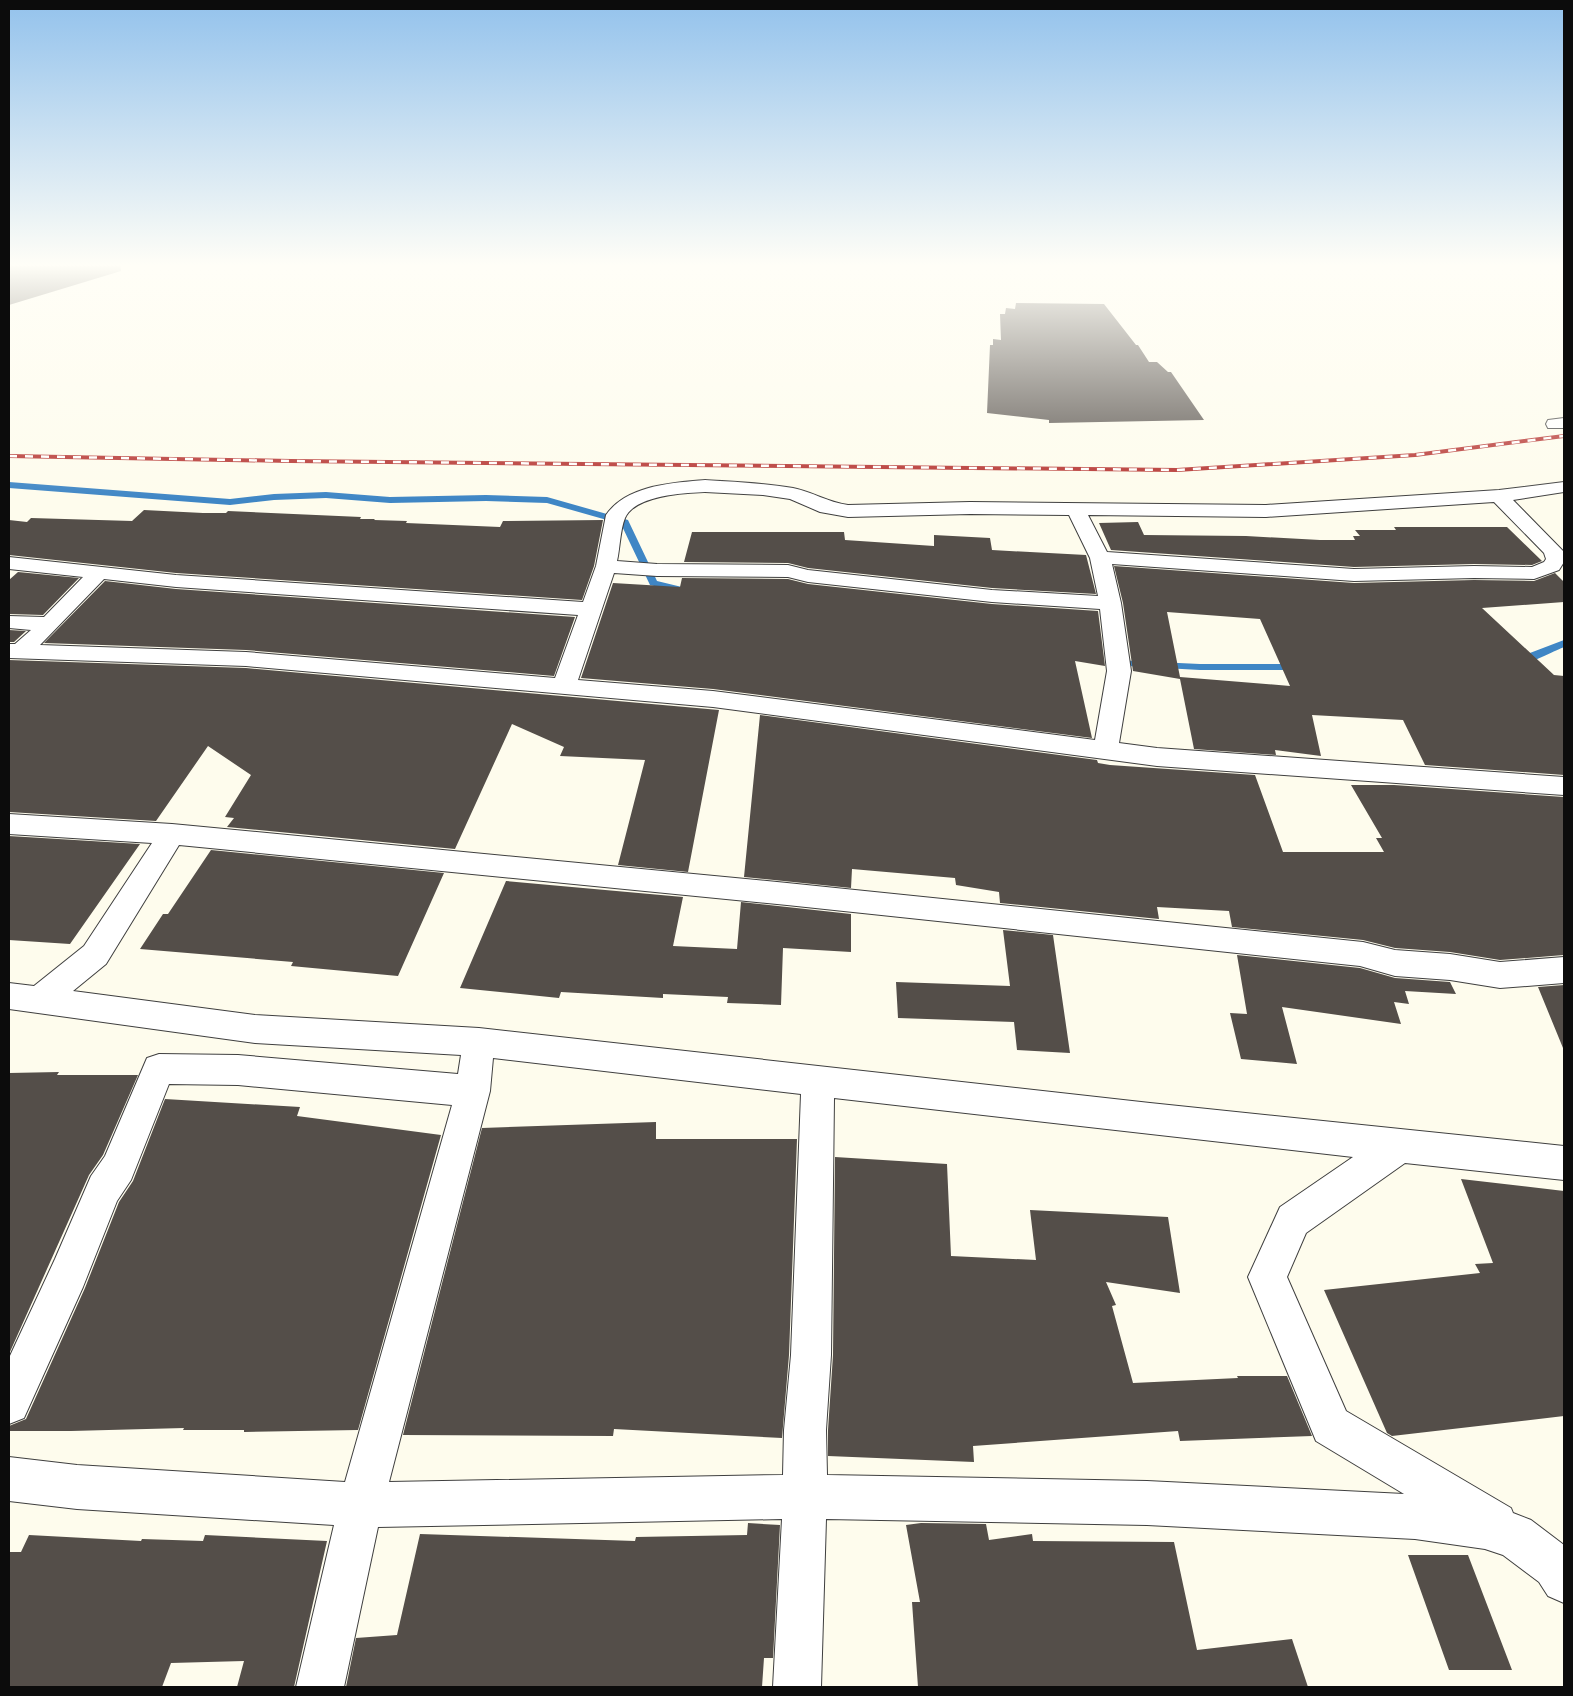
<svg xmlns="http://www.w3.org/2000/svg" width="1573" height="1696" font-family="'Noto Serif',serif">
	<rect width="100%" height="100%" fill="#fefced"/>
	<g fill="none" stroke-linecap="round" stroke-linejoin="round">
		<path fill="#3f86c5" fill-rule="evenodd" d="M9 482 230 499 274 494 326 492 390 497 486 495 547 497 628 520 657 581 686 588 688 590 683 593 650 585 621 524 547 503 486 501 390 503 326 498 274 500 230 505 9 488Z
			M1564 640V647C1553 651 1522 670 1513 661L1514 659Z
			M1114 660 1200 664H1297L1302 667 1297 670H1200L1110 665 1109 663Z"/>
	</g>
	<path fill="#544e49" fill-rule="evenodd" d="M9 263H120L121 271 9 305Z
		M1016 303 1104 304 1136 345H1138L1149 362H1157L1168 372H1171L1204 420 1049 423V420L987 413 990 345H993V339L1001 340 1000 314H1005L1006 308 1015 309Z
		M144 510 203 513H226L228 511 361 517 360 519H375L374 520 407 521 406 523 500 527 503 521 603 520 594 566 582 600 176 573 9 555V520L27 522 31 518 132 521Z
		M1138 522 1144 535 1246 536 1320 540H1355L1353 536H1360L1355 530H1396L1394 527H1507L1542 561 1532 565 1474 564 1354 567 1111 550 1099 523Z
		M692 532H844L845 540 934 546V535L990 538 992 550 1086 555 1096 594 992 588 808 568 788 563 684 562Z
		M1114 566 1354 583 1474 580 1534 581 1555 573 1564 582V602L1482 608 1554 675 1564 676V775L1425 765 1403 720 1312 715 1321 756 1275 750 1276 755 1194 749 1180 679 1133 671 1123 603ZM1167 612 1260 619 1290 686 1180 677Z
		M18 572 79 578 43 615 9 614V580Z
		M682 578 788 579 808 584 992 604 1098 611 1105 666 1075 661 1092 738 713 689 581 678 613 583 680 587Z
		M105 581 176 589 575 617 554 676 246 650 44 643Z
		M9 630 26 631 14 642H9Z
		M9 660 246 668 719 710 688 872 618 865 645 760 560 756 564 747 512 724 455 849 227 827 234 818 225 817 251 775 208 746 156 821 9 812Z
		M760 715 1097 760 1098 763 1110 765 1255 775 1283 852H1384L1376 838H1382L1351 785H1394L1564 797V955L1500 960 1450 952 1395 948 1363 940 1232 927 1229 911 1157 907 1159 919 1000 903 999 892 956 885 955 878 852 869 851 888 744 877Z
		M9 836 140 844 70 944 9 940Z
		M211 850 444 873 398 976 291 966 293 962 140 949 163 914H168Z
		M506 881 683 897 673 946 737 949 741 902 851 914V952L783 948 781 1005 727 1003 728 997 663 994V998L561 992 559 998 460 988Z
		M1003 930 1053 935 1070 1053 1017 1050 1014 1022 898 1018 896 982 1010 986Z
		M1237 955 1360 968 1395 978 1450 982 1456 994 1405 991 1409 1004 1394 1002 1401 1024 1282 1007 1297 1064 1241 1059 1230 1013 1247 1014Z
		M1564 985V1048H1563L1538 987Z
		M59 1072 57 1075H138L103 1155 89 1175 9 1354V1073Z
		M165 1099 300 1107 297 1116 441 1135 358 1430 244 1432V1430H183L184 1428 71 1431H9V1426L26 1419 85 1288 119 1202 133 1181Z
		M656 1122V1139H797L789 1355 782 1438 614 1429 613 1436 403 1435 482 1128Z
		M835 1157 947 1164 951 1256 1036 1260 1030 1210 1168 1217 1180 1293 1106 1282 1116 1305 1112 1306 1133 1383 1238 1378 1237 1376H1287L1312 1436 1180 1441 1178 1431 973 1446 974 1462 828 1456V1430L833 1355Z
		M1461 1179 1564 1191V1416L1392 1436 1387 1433 1324 1290 1480 1273 1475 1264 1493 1263Z
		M748 1523 780 1525 773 1658H764L762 1687H346L356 1638 397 1635 420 1534 635 1541 636 1537 747 1535Z
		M921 1523 986 1524 989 1540 1032 1534 1033 1541 1174 1542 1197 1650 1292 1639 1308 1687H918L912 1602H920L906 1525Z
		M29 1535 141 1541 142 1539 203 1541 205 1535 327 1541 294 1687H237L244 1661 171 1663 162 1687H9V1552H21Z
		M1408 1555H1468L1512 1670H1449Z"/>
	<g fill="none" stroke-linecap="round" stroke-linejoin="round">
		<defs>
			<path id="minor" d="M1564 418V428H1548L1546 424 1548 420Z
				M705 480C735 482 764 483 793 488 813 492 827 502 848 505L970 502 1266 505 1499 490 1564 482V492L1513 500 1564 552V562L1559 570 1534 579 1474 578 1354 581 1112 564 1121 603 1131 671 1119 743 1157 748 1564 777V795L1157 766 713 707 246 666 9 658V644H15L31 630 9 628V616L44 617 83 577 9 569V557L176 575 583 602 596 566 606 515C627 485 672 483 705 480ZM705 492 763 495 790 499 820 512 848 517 970 514 1069 515 1090 558 1098 596 992 590 808 570 788 565 657 564 617 561C620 548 620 530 625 518 635 495 684 493 705 492ZM1494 502 1544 553 1546 559 1544 562 1532 567 1474 566 1354 569 1107 552 1088 515 1266 517ZM614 573 657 576 788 577 808 582 992 602 1100 609 1107 671 1095 740 713 691 578 680ZM104 579 176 587 578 615 555 678 246 652 40 645Z
				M9 814 172 824 787 883 1363 942 1395 950 1450 954 1500 962 1564 957V983L1500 988 1450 980 1395 976 1360 966 787 905 179 845 106 964 73 991 255 1015 479 1028 1150 1103 1564 1146V1180L1405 1163 1306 1233 1287 1277 1346 1411 1511 1508 1513 1513 1531 1520 1564 1545V1603L1548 1596 1539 1582 1503 1555 1485 1549 1415 1539 1147 1525 826 1519 821 1687H773L782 1519 378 1527 344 1687H296L334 1525 77 1509 9 1501V1457L77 1465 345 1482 452 1105 238 1085 169 1084 131 1180 117 1201 83 1287 24 1418 9 1424V1358L55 1259 91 1176 105 1156 147 1058 159 1054 238 1055 458 1074 461 1055 255 1043 9 1009V983L34 986 84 946 152 843 9 834ZM493 1058 801 1094 791 1355 784 1430 783 1475 389 1482 490 1091ZM834 1098 1353 1157 1280 1207 1248 1277 1316 1441 1404 1494 1147 1481 827 1475 826 1430 831 1355Z"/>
		</defs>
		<use href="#minor" stroke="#3f3f3f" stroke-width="2"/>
		<use href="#minor" fill="#fff" fill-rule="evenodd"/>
		<defs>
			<path id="rail" d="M9 456 291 461 1177 470 1415 455 1564 436"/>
		</defs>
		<use href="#rail" stroke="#b4302d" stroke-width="4"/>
		<use href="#rail" stroke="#fff" stroke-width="2.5" stroke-dasharray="8" stroke-linecap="butt"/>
	</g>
	<linearGradient id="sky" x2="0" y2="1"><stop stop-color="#93c2ec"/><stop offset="0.53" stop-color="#fffef7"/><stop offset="1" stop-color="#fffef7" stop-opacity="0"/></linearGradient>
	<rect width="1573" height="500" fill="url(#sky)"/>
	<rect width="1573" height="1696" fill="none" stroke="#0c0c0c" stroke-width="20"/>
</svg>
